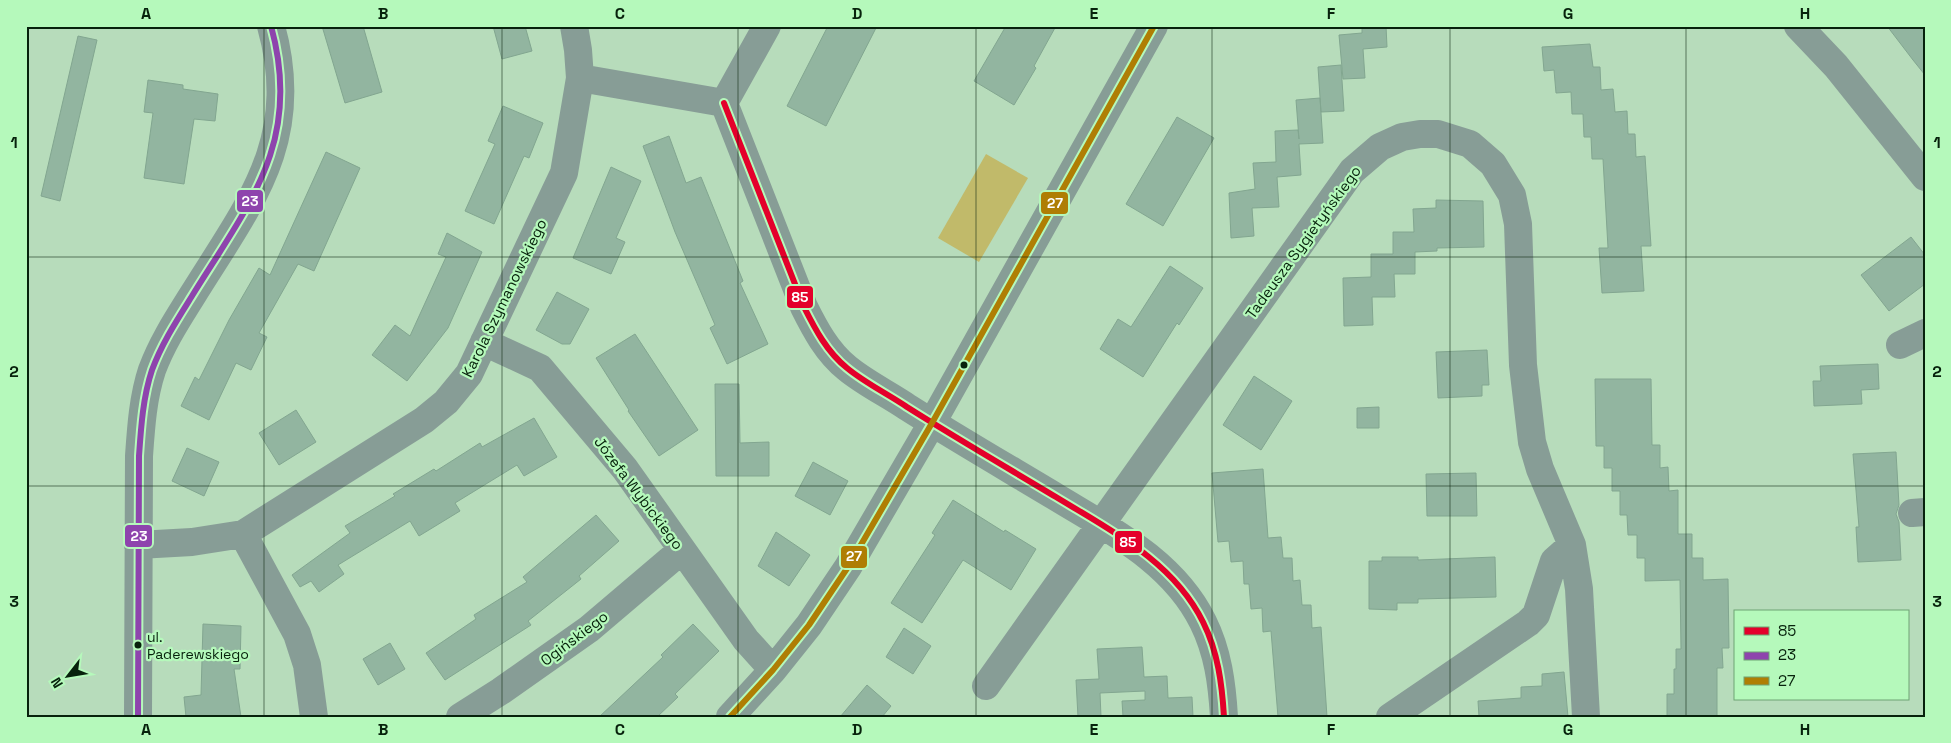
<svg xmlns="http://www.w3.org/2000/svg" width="1951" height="743" font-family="'Space Grotesk',sans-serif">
	<rect width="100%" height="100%" fill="#b7dcbb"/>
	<path fill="#c1ba6a" d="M986 154 1028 178 979 262 938 238Z"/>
	<path fill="#92b5a0" stroke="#82a690" d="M322 26H363L382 92 345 103Z
		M493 26H525L532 51 502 59Z
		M828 26H877L826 126 787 106Z
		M1006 26H1056L1034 66 1036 68 1014 105 974 81Z
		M1362 26H1386L1387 47 1363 49 1365 78 1343 79 1339 35 1362 33Z
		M1887 26H1925V75L1913 60Z
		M78 36 97 40 60 201 41 196Z
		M1590 44 1593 67H1600L1601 90 1613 89 1615 112 1627 111 1628 134H1635L1636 157 1645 156 1651 246H1641L1644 291 1602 293 1599 248H1608L1603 159H1592L1591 137H1584L1583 114H1572L1571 92 1556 93 1554 70 1544 71 1542 47Z
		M1341 65 1344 111 1321 112 1318 67Z
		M148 80 183 85V89L218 94 215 121 194 119 184 184 144 178 153 113 144 112Z
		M1320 98 1323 143 1299 144 1301 175 1277 177 1279 207 1252 208 1254 236 1231 238 1229 193 1255 189 1253 163 1276 162 1275 131 1298 130 1299 139 1296 100Z
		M503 106 543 123 529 158 524 156 494 224 465 211 495 144 488 141Z
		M1177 117 1214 138 1163 226 1126 204Z
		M669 136 686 183 701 177 743 281 740 283 768 344 727 364 710 328 715 325 675 232 643 146Z
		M326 152 360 168 314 271 298 264 259 333 267 337 251 370 236 363 209 420 181 406 195 377 199 380 229 320 259 268 270 275Z
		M611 167 641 181 616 238 625 242 611 274 573 258Z
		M1436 200 1483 201 1484 247 1437 248V251L1415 252V274H1394L1395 297H1372L1373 325 1344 326 1343 278 1371 277V254H1393V232H1414L1413 209 1436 208Z
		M447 233 482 252 448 328 407 381 372 355 395 325 410 336 446 257 438 254Z
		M1911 237 1925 255V284L1889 311 1861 275Z
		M1170 266 1203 288 1179 325 1177 323 1143 377 1100 349 1118 319 1131 327Z
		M557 292 589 309 570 344H562L536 330Z
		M635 334 698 430 659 456 628 411 629 410 596 358Z
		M1487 350 1489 385H1482V396L1438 398 1436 352Z
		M1878 364 1879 389 1861 390 1862 404 1814 406 1813 381H1821L1820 366Z
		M1254 376 1292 401 1261 450 1223 425Z
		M1595 379H1651L1652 445H1660V468L1668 467 1669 491 1678 490V534H1692V558H1703V580L1728 579 1729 648H1722L1723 668H1717V717L1667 716V694H1674V669H1676V649H1681L1680 580 1645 581V558H1637V535H1628L1627 515H1620V491H1612V468H1604V446H1596Z
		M715 384H739L740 443 769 442V476H716Z
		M1379 407V428H1357V408Z
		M296 410 316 442 279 465 259 433Z
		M534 418 557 457 524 476 517 465 455 503 460 511 419 536 410 521 338 565 344 574 319 592 311 581 300 587 292 575 350 533 345 526 395 496 393 494 434 469 436 471 480 443 482 447Z
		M187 448 219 462 204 496 172 481Z
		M1896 452 1899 505 1896 514 1899 522 1901 560 1858 562 1856 527H1859L1853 454Z
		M813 462 848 481 830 515 795 496Z
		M1263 469 1268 538 1281 537 1283 558H1292L1293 581 1300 580 1302 605H1311L1312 628 1321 627 1327 717H1278L1271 631 1263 632 1262 608 1251 609 1249 584H1244L1243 561 1231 562 1229 541 1218 542 1212 473Z
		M1476 473 1477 516H1427L1426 474Z
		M953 500 1004 532 1005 530 1036 549 1011 590 963 560 922 623 891 603 935 535 932 533Z
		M596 515 619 541 579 576 581 579 528 621 531 625 445 680 426 653 476 619 474 615 527 582 523 577Z
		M776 532 810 555 789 586 758 566Z
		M1382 557H1418V560L1495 557 1496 597 1418 599V603H1397V610L1369 609V561H1382Z
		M203 624 241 626 240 669H234L241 717H186L184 697 201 695Z
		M693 624 719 651 675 694 678 697 657 717H599L663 657 661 655Z
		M904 628 931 646 913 674 886 657Z
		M390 643 405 669 378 685 363 659Z
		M1142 647 1144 677 1167 676 1168 698 1192 697 1193 717H1123L1122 701 1145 700V691L1100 693 1101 717H1078L1076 680 1099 679 1097 649Z
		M1564 672 1568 717H1479L1478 701 1521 698V687L1542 686V674Z
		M867 685 891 706 882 717H840Z"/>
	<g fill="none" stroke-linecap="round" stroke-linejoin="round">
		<path stroke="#879d96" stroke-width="28" d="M1798 26 1836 66 1925 177
			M580 78 724 103
			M724 103 804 307C815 329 827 352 847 368 865 383 888 394 907 407 956 438 1006 467 1056 497 1110 530 1173 561 1203 622 1218 652 1222 684 1224 717
			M724 103 767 26
			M484 342 540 368 625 469 746 640 773 670
			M1900 345 1925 333
			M1912 513 1925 512
			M243 534 297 634 307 665 314 717
			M138 545 192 542 243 534 424 420 446 402 469 374 564 173 580 78 578 50 574 26
			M986 686 1352 171 1380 147 1402 137 1420 134H1438L1470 144 1493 164 1512 195 1518 224 1523 365 1532 442 1540 469 1572 545 1579 589 1586 717
			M138 717 139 456C141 427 143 397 152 370 162 343 177 320 192 296 249 204 303 141 271 26
			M460 717 501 691 589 629 682 550
			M730 717 773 670 809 625 848 567 932 423 1154 26
			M1390 717 1528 623 1536 615 1554 561 1572 545"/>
		<defs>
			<path id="bus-1" d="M724 103 804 307C815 329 827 352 847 368 865 383 888 394 907 407 956 438 1006 467 1056 497 1110 530 1173 561 1203 622 1218 652 1222 684 1224 717"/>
			<path id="bus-2" d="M138 717 139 456C141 427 143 397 152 370 162 343 177 320 192 296 249 204 303 141 271 26"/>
			<path id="bus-3" d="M730 717 773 670 809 625 848 567 932 423 1154 26"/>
		</defs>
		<use href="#bus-1" stroke="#b5f9bb" stroke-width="10"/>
		<use href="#bus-2" stroke="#b5f9bb" stroke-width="10"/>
		<use href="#bus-3" stroke="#b5f9bb" stroke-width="10"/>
		<use href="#bus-1" stroke="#e4002b" stroke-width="6"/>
		<use href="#bus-2" stroke="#8e44ad" stroke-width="6"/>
		<use href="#bus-3" stroke="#af7e04" stroke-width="6"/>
	</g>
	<path fill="none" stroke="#07220c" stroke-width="1" stroke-opacity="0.55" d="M264 26V717M502 26V717M738 26V717M976 26V717M1212 26V717M1450 26V717M1686 26V717M26 257H1925M26 486H1925"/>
	<g fill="#07220c" stroke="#b5f9bb" stroke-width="2">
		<circle cx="964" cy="365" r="4.5"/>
		<circle cx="138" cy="645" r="4.5"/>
	</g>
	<g text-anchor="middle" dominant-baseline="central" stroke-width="4.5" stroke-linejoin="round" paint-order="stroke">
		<g font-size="14" fill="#07220c" stroke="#b5f9bb" text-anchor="start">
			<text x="147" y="637">ul.<tspan x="147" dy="17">Paderewskiego</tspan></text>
		</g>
		<g font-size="15" fill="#07220c" stroke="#b5f9bb">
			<text transform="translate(1303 242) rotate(-54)">Tadeusza Sygietyńskiego</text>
			<text transform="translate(504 298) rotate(-64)">Karola Szymanowskiego</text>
			<text transform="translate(639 493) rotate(53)">Józefa Wybickiego</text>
			<text transform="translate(574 638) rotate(-37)">Ogińskiego</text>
		</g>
	</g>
	<g stroke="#b5f9bb" stroke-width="2">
		<rect x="236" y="189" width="28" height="24" rx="5" fill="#8e44ad"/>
		<rect x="1040" y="191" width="29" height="24" rx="5" fill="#af7e04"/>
		<rect x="786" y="285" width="28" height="24" rx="5" fill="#e4002b"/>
		<rect x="124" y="524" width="29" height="24" rx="5" fill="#8e44ad"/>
		<rect x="1114" y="530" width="29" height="24" rx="5" fill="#e4002b"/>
		<rect x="840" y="545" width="28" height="24" rx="5" fill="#af7e04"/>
	</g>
	<g font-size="14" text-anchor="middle" font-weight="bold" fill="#fff">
		<text x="250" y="206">23</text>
		<text x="1055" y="208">27</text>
		<text x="800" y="302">85</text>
		<text x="139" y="541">23</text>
		<text x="1128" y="547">85</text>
		<text x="854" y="561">27</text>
	</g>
	<rect width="1951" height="743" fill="none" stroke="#b5f9bb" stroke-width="55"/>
	<rect x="1734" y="610" width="175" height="90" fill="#b5f9bb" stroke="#6fa375"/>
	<rect x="1744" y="627" width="25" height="8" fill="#e4002b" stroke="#6fa375"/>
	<text x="1778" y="636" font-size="15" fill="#07220c">85</text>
	<rect x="1744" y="652" width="25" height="8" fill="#8e44ad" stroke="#6fa375"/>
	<text x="1778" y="660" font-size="15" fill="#07220c">23</text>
	<rect x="1744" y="677" width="25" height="8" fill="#af7e04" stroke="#6fa375"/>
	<text x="1778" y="686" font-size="15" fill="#07220c">27</text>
	<g transform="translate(68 676) rotate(239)" stroke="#b5f9bb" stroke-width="4" paint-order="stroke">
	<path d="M0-4L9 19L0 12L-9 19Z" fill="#07220c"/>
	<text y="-8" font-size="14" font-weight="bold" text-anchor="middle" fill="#07220c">N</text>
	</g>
	<rect x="28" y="28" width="1896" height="688" fill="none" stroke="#07220c" stroke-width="2"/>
	<g font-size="16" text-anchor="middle" font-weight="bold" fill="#07220c">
		<text x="146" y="19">A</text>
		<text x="383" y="19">B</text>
		<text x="620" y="19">C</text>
		<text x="857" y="19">D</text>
		<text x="1094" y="19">E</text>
		<text x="1331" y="19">F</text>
		<text x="1568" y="19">G</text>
		<text x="1805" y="19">H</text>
		<text x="14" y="148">1</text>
		<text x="1937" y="148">1</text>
		<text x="14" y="377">2</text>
		<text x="1937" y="377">2</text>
		<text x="14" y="607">3</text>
		<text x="1937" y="607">3</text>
		<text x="146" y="735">A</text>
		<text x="383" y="735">B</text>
		<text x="620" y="735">C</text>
		<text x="857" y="735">D</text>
		<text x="1094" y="735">E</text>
		<text x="1331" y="735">F</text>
		<text x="1568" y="735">G</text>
		<text x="1805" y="735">H</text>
	</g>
</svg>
